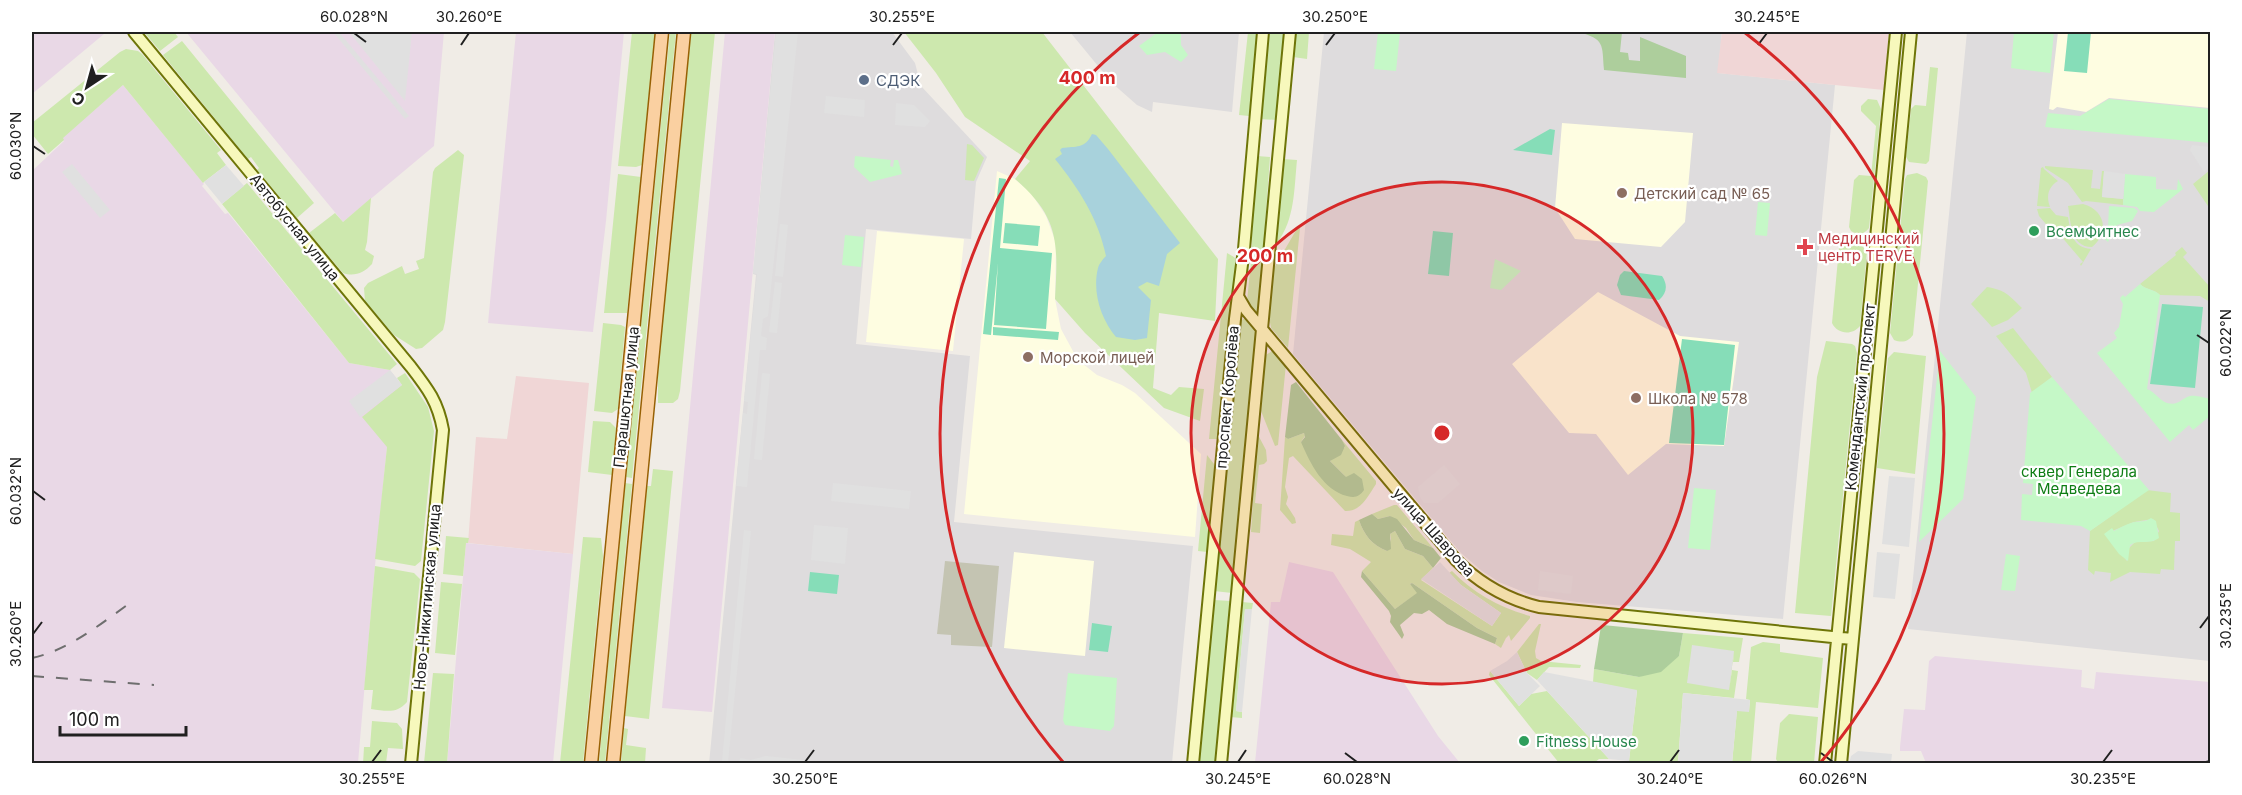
<svg xmlns="http://www.w3.org/2000/svg" width="2242" height="795" font-family="Inter,sans-serif">
	<rect width="100%" height="100%" fill="#f0ece6"/>
	<path fill="#dedcdd" d="M775 32H892L915 63 921 86 987 157 976 182 971 239 866 229 856 344 970 356 954 522 1193 546 1172 763 709 764 756 275 753 274Z
		M1070 32H1239L1232 112 1153 102 1152 112 1137 105 1112 83Z
		M1324 32H1722L1718 73 1835 85 1783 619 1577 602 1531 595 1499 582 1482 571 1461 553 1293 354Z
		M1967 32H2210V661L1908 629Z"/>
	<path fill="#f0d6d6" d="M1722 32H1889L1884 90 1717 73Z
		M516 376 589 383 573 554 468 543 476 437 507 439Z"/>
	<path fill="#e9d8e6" d="M32 32H102L104 34 32 94Z
		M186 32H444L434 146 343 222Z
		M516 32H624L606 221 593 332 488 323Z
		M725 32H775L712 712 662 708Z
		M123 85 204 184 202 186 225 214 228 213 349 363 390 370 402 385 387 447 375 566 358 763 32 764V171L64 141 62 138Z
		M466 543 573 554 553 763 447 764Z
		M1289 562 1333 572 1438 736 1460 763H1255L1271 602H1280Z
		M1935 656 2082 670 2081 687 2094 689 2096 672 2210 682V763H1926L1921 751H1900V747L1904 709 1925 710 1929 661Z"/>
	<path fill="#fefde1" d="M2058 32H2210V108L2109 98 2086 112 2057 107 2053 110 2049 109Z
		M1562 123 1693 133 1685 222 1661 247 1575 239 1555 208Z
		M997 171 1015 179 1031 193 1046 216 1056 243 1055 299 1061 329 1074 353 1083 364 1097 375 1122 385 1135 393 1201 454 1195 537 964 514Z
		M877 231 964 239 953 351 866 342Z
		M1598 292 1680 336 1739 342 1724 446 1666 444 1628 475 1596 434 1569 433 1512 364Z
		M1014 552 1094 561 1085 656 1004 648Z"/>
	<path fill="#c4c4b2" d="M945 561 999 566 992 647 951 645V635L937 634Z"/>
	<path fill="#cde8ae" fill-rule="evenodd" d="M144 32H174L178 37 160 51Z
		M632 32H655L642 165 636 167 618 166Z
		M670 32H676L632 478 626 477Z
		M691 32H715L680 391 678 399 673 403H658V373Z
		M904 32H1042L1218 259 1215 321 1159 313 1153 388 1171 395 1179 387 1204 389 1200 421 1164 408 1085 333 1055 299C1058 244 1060 218 1015 179L1030 161 965 117 936 73Z
		M1248 32H1257L1249 116 1239 115Z
		M1268 32H1286L1277 120 1259 119Z
		M1296 32H1309L1307 59 1293 57Z
		M182 41 314 203 297 218 257 170 259 168 251 157 248 159 163 55Z
		M126 49 138 51 142 54 221 150 217 153 226 165 204 182 203 183 123 85 63 138 64 140 48 154 32 134V123L120 52Z
		M1930 67 1938 68 1929 161 1926 164 1909 162 1906 157 1911 109 1915 105 1926 106Z
		M1868 99 1877 100 1881 109 1869 228C1864 235 1858 235 1851 231L1849 227 1854 180 1859 175 1871 176 1876 126 1861 111V106Z
		M967 144 972 145 984 158 974 181 965 180Z
		M458 150 464 155 445 322 443 330 422 348 416 349 394 335 365 301 364 288 368 283 402 266 405 274 419 269 416 261 424 258 433 172 435 168Z
		M1257 156 1270 157 1259 311 1256 313 1247 301 1252 252 1251 212Z
		M1283 159 1297 160C1294 190 1295 219 1277 243Z
		M2045 166 2093 170 2091 188 2100 189 2102 171H2104L2102 197 2123 199V205L2086 201 2082 202 2068 183 2045 168Z
		M2043 167 2044 169 2058 181C2048 187 2046 196 2050 207L2037 206 2041 168Z
		M2210 170V209L2193 184Z
		M1917 173 1926 177 1928 181 1913 335C1908 342 1902 343 1894 340L1890 333 1905 179 1907 175Z
		M618 174 641 177 627 313H604Z
		M247 183 397 364 390 370 349 363 222 204Z
		M371 198 367 242 365 250 374 256 372 264C364 273 354 277 343 273L309 233 335 213 343 222Z
		M2083 204C2105 210 2110 232 2092 247 2070 247 2071 222 2068 206Z
		M2050 208 2056 215 2068 217C2071 233 2072 247 2091 249L2081 266 2080 264 2083 262 2060 235 2058 238 2039 216 2037 209Z
		M1298 227 1300 228 1288 348 1271 328 1269 317 1274 268Z
		M1846 243 1861 245 1867 251 1860 326C1852 336 1837 334 1832 323L1839 248Z
		M2182 247 2187 253 2183 257 2210 287V302L2200 296 2160 295C2154 289 2146 290 2140 284L2176 255 2175 253Z
		M1227 253 1234 257 1236 260 1218 439H1209Z
		M1987 287C2005 290 2009 295 2022 308L2008 320 1992 327 1971 304Z
		M1245 318 1257 332 1232 593 1214 591 1240 321Z
		M603 323 621 325 625 327 618 409 612 413 594 411Z
		M2013 328 2052 377 2032 393 2026 373 1996 336Z
		M1826 341 1852 344 1855 346 1857 353 1831 616 1795 613 1817 377Z
		M1272 351 1276 352 1286 364 1278 445 1275 446 1261 411 1265 359 1266 355Z
		M1894 352 1926 356 1915 474 1877 468 1888 358Z
		M405 373 428 407 434 431 421 561 415 566 375 559 387 447 362 417 402 385 397 378Z
		M593 421 610 422 616 428 612 475 588 472Z
		M1257 433 1266 450 1267 461 1264 464 1259 465 1255 503 1262 504 1260 533 1251 532Z
		M1304 433 1305 436 1301 442 1346 477 1330 461 1345 447 1342 440 1376 481V484C1368 496 1361 512 1345 511L1293 456 1289 458 1285 487 1288 497 1286 504 1295 518 1296 523 1292 524 1280 510 1285 437 1288 439Z
		M1207 455 1214 464 1215 474 1207 552 1198 551Z
		M653 469 673 471 649 719 625 716 647 486H651Z
		M625 483 632 484 605 763H599Z
		M2147 490 2171 493 2170 512 2180 513V541H2175L2174 570 2161 569 2160 574 2130 572 2110 582 2111 573 2095 571 2094 575 2088 570 2090 531ZM2153 519 2159 531 2154 541 2135 542 2129 548 2127 561 2105 534 2134 522Z
		M1394 505H1397L1433 548 1414 540 1406 528 1390 516 1378 519 1372 514Z
		M1359 520C1364 535 1372 545 1387 551L1391 539 1390 534 1395 531 1405 549 1423 556 1433 568 1421 580 1492 626 1501 613 1461 585 1449 573 1452 571C1473 593 1501 608 1530 616V618L1511 641 1509 635 1506 638 1501 648 1495 644 1497 638 1477 628 1412 583 1410 584 1418 593 1395 609 1362 571 1371 562 1350 549 1331 545 1332 534 1353 536 1355 522Z
		M446 536 469 538 468 543H466L463 576 443 574Z
		M583 537 601 538 603 556 583 763H560Z
		M375 566 414 573 420 579 407 702C397 714 386 711 371 709L373 690H364Z
		M441 582 462 584 455 655 435 653Z
		M1214 600 1231 601 1216 763 1198 764Z
		M1242 602 1253 603 1252 609H1245L1236 711 1242 712V718L1230 717Z
		M1539 624H1541L1535 651 1536 658 1541 661 1581 665 1580 668 1549 667 1537 680 1527 673 1517 652Z
		M1683 633 1743 638 1739 662H1733L1734 651 1729 690 1732 670 1738 671 1734 698 1683 693 1678 763 1629 761 1637 691 1593 682 1594 669 1639 677 1679 656Z
		M1763 642 1780 644V652L1823 658 1818 708 1756 702 1751 763 1732 764 1737 710 1749 711 1750 700 1746 699 1751 647Z
		M1490 671 1519 706 1531 694 1547 691 1609 759H1599L1594 763H1559L1489 675Z
		M433 673 454 674 447 763H424Z
		M1789 714 1818 717 1814 763H1778L1776 759 1780 723Z
		M372 721 397 723 402 729 403 749 388 748 386 763 363 764 364 747H370Z
		M624 728 628 729 626 745 646 748 645 763H621Z"/>
	<path fill="#adce9c" d="M1578 32H1622L1620 52 1628 53 1629 60 1640 61V37L1686 56V78L1604 70C1602 44 1605 39 1578 32Z
		M1296 382 1342 440 1345 446 1341 455 1330 461 1346 477 1354 473 1362 479 1364 490C1359 497 1355 498 1347 496 1323 490 1310 463 1301 442L1305 437 1304 433 1288 439 1285 437 1291 385Z
		M1372 514 1378 519 1390 516 1397 519 1414 540 1433 548 1441 558 1433 568 1423 556 1405 549 1395 531 1390 534 1391 549 1387 551C1372 545 1364 535 1359 520Z
		M1362 571 1395 609 1417 593 1410 584 1412 583 1477 628 1497 638 1495 644 1447 624 1429 610 1422 614 1414 613 1400 625 1404 635 1402 639 1390 622 1391 616 1389 611 1361 577Z
		M1603 625 1683 633 1679 656 1661 672 1639 677 1594 669 1601 626Z"/>
	<path fill="#c5f8c7" d="M1158 32H1181V45L1188 55 1181 62 1165 52 1147 55 1139 46Z
		M1378 32H1400L1396 71 1374 69Z
		M2014 32H2054L2050 73 2011 68Z
		M2109 99 2210 109V143L2045 127 2048 113 2080 116Z
		M855 156 891 160 890 166 893 167 894 160H898L902 174 870 182 854 167Z
		M2125 174 2156 177V189L2177 190 2178 179 2183 189 2154 212 2140 211 2137 207 2123 205Z
		M1758 202 1770 203 1767 236 1755 235Z
		M2109 206 2134 208 2138 211 2132 221 2117 225 2108 242 2102 237 2108 228Z
		M845 235 864 237 861 267 842 265Z
		M1495 259 1521 271 1501 290 1490 288Z
		M2140 284C2146 290 2154 289 2160 295L2147 389C2155 392 2159 400 2167 403 2179 406 2180 399 2190 396 2196 395 2205 398 2210 399V416L2193 430 2189 425 2170 442 2097 353 2117 338 2114 333 2119 327 2123 304 2120 298 2123 295 2125 297Z
		M1940 351 1976 397 1963 499 1919 542Z
		M2052 377 2149 490 2090 531 2081 526 2021 520 2022 494 2032 495 2033 484 2023 483 2030 393Z
		M1694 488 1716 490 1710 550 1688 548Z
		M2151 518 2156 521 2159 538C2150 545 2139 539 2130 545L2128 561 2119 554 2104 534 2112 528 2114 531C2120 528 2128 523 2135 522 2142 521 2145 522 2151 518Z
		M2006 554 2020 556 2015 591 2001 590Z
		M1068 673 1117 678 1114 726 1110 731 1065 725 1063 720Z"/>
	<path fill="#86ddb8" d="M2068 32H2091L2087 73 2064 71Z
		M1550 129 1555 130 1552 155 1513 150Z
		M999 178 1006 179 1000 248 1052 253 1046 329 994 325 998 263 991 335 983 334Z
		M1005 223 1040 226 1038 246 1003 243Z
		M1433 231 1453 233 1449 276 1428 274Z
		M1624 271 1662 276C1668 285 1667 293 1659 300L1621 295 1617 285 1620 275Z
		M2162 304 2203 307 2195 388 2150 384Z
		M993 327 1059 332 1058 340 993 335Z
		M1682 339 1735 345 1724 445 1669 443Z
		M810 572 839 575 837 594 808 591Z
		M1092 623 1112 626 1108 652 1089 650Z"/>
	<path fill="#e0e0e0" d="M333 32H339L409 116 405 119Z
		M349 32H412L405 101Z
		M776 32H798L768 316 763 319 761 336 767 338 766 350H760L747 487 736 486 743 413 747 414 748 402 744 401 757 274 753 273Z
		M826 96 865 100 864 117 824 113Z
		M896 103 914 105 930 121 925 127 895 125Z
		M2192 145 2210 147V167L2204 172 2190 150Z
		M72 164 110 210 100 218 62 172Z
		M226 165 244 186 222 204 204 182Z
		M2104 171 2125 174 2123 199 2102 197Z
		M780 224 788 225 783 277 775 276Z
		M775 282 782 283 777 333 769 332Z
		M390 370 402 385 360 417 349 401Z
		M762 373 770 374 762 460 754 459Z
		M1444 465 1460 484 1438 503H1424L1420 497 1418 487Z
		M1889 476 1915 478 1909 547 1882 544Z
		M833 483 911 491 909 509 831 501Z
		M814 525 848 528 845 564 811 560Z
		M744 530 751 531 728 762 722 761Z
		M1877 552 1900 554 1895 599 1873 597Z
		M1440 562 1461 585 1501 613 1492 626 1421 579Z
		M1540 571 1573 576 1571 594 1538 590Z
		M1245 609H1252L1242 712 1236 711Z
		M1692 645 1734 651 1729 690 1687 683Z
		M1517 652 1527 673 1540 686 1519 706 1490 671 1507 661Z
		M1544 672 1637 690 1629 761 1609 759 1537 680Z
		M1683 693 1750 700 1749 712 1737 711 1732 763H1678Z
		M1858 751 1892 754 1891 763H1849L1851 756Z
		M766 756 832 763H739L740 758 751 760Z"/>
	<path fill="#a8d2dc" d="M1092 134 1096 135 1108 149 1180 243 1167 254 1159 286 1147 282 1138 287 1151 300 1147 338 1135 340 1116 337C1101 319 1092 292 1098 268 1099 264 1103 259 1106 256 1098 218 1079 189 1055 159L1062 154 1060 150 1062 148C1076 146 1085 149 1092 134Z"/>
	<g fill="none" stroke-linecap="round" stroke-linejoin="round">
		<defs>
			<path id="secondary" d="M134 32 411 367C428 389 438 402 443 430L411 764
				M1239 298 1246 310 1456 560C1480 584 1506 599 1539 607L1852 639
				M1193 764 1235 319 1244 249 1263 32
				M1221 764 1290 32
				M1825 764 1896 32
				M1841 764 1911 32"/>
			<path id="primary" d="M591 764 662 32
				M613 764 684 32"/>
		</defs>
		<use href="#secondary" stroke="#6e7508" stroke-width="14"/>
		<use href="#primary" stroke="#976104" stroke-width="15"/>
		<use href="#secondary" stroke="#f7f8bc" stroke-width="10"/>
		<use href="#primary" stroke="#fad0a1" stroke-width="12"/>
		<path stroke="#6e6e6e" stroke-width="1.5" d="M2201 764 2210 760"/>
		<path stroke="#6e6e6e" stroke-width="2" stroke-dasharray="12 12" stroke-linecap="butt" d="M32 658C69 650 99 625 130 603
			M32 676 154 685"/>
	</g>
	<path fill="none" stroke="#202020" stroke-width="2" d="M354 33 366 42M461 45 469 33M893 45 902 33M1326 45 1335 33M1758 45 1767 33M33 146 45 154M2197 335 2209 343M33 491 45 500M2200 628 2209 616M33 634 42 622M1345 753 1357 762M1821 753 1833 762M372 762 381 750M805 762 814 750M1238 762 1246 750M1670 762 1679 750M2103 762 2112 750"/>
	<circle cx="1442" cy="433" r="251" fill="#d62828" fill-opacity=".12"/>
	<g fill="none" stroke="#d62828" stroke-width="3">
		<circle cx="1442" cy="433" r="251"/>
		<path d="M1063 762A502 502 0 0 1 1140 32M1744 32A502 502 0 0 1 1821 762"/>
	</g>
	<circle fill="#5c6f8a" stroke="#fff" stroke-width="2" cx="864" cy="80" r="6"/>
	<g fill="#8d6e63" stroke="#fff" stroke-width="2">
		<circle cx="1622" cy="193" r="6"/>
		<circle cx="1028" cy="357" r="6"/>
		<circle cx="1636" cy="398" r="6"/>
	</g>
	<g fill="#2e9e5b" stroke="#fff" stroke-width="2">
		<circle cx="2034" cy="231" r="6"/>
		<circle cx="1524" cy="741" r="6"/>
	</g>
	<path fill="#e0444e" stroke="#fff" stroke-width="2" d="M1802 238h6v6h6v6h-6v6h-6v-6h-6v-6h6z"/>
	<g text-anchor="middle" dominant-baseline="central" stroke-width="4.5" stroke-linejoin="round" paint-order="stroke">
		<g font-size="15" fill="#4e5e75" stroke="#fff" text-anchor="start">
			<text x="876" y="80">СДЭК</text>
		</g>
		<g font-size="15" fill="#785e54" stroke="#fff" text-anchor="start">
			<text x="1634" y="193">Детский сад № 65</text>
			<text x="1040" y="357">Морской лицей</text>
			<text x="1648" y="398">Школа № 578</text>
		</g>
		<g font-size="15" fill="#202020" stroke="#fff">
			<text transform="translate(295 227) rotate(51)">Автобусная улица</text>
			<text transform="translate(626 397) rotate(-84)">Парашютная улица</text>
			<text transform="translate(1227 397) rotate(-85)">проспект Королёва</text>
			<text transform="translate(1860 397) rotate(-84)">Комендантский проспект</text>
			<text transform="translate(1434 532) rotate(48)">улица Шаврова</text>
			<text transform="translate(427 597) rotate(-85)">Ново-Никитинская улица</text>
		</g>
		<g font-size="15" fill="#27864d" stroke="#fff" text-anchor="start">
			<text x="2046" y="231">ВсемФитнес</text>
			<text x="1536" y="741">Fitness House</text>
		</g>
		<g font-size="15" fill="#be3a42" stroke="#fff" text-anchor="start">
			<text x="1818" y="238">Медицинский<tspan x="1818" dy="17">центр TERVE</tspan></text>
		</g>
		<g font-size="15" fill="#0e7d14" stroke="#fff">
			<text x="2079" y="471">сквер Генерала<tspan x="2079" dy="17">Медведева</tspan></text>
		</g>
	</g>
	<circle cx="1442" cy="433" r="9" fill="#d62828" stroke="#fff" stroke-width="3"/>
	<g font-size="18" text-anchor="middle" font-weight="bold" fill="#d62828" stroke="#fff" stroke-width="4.5" stroke-linejoin="round" paint-order="stroke">
		<text x="1087" y="84">400 m</text>
		<text x="1265" y="262">200 m</text>
	</g>
	<rect width="2242" height="795" fill="none" stroke="#ffffff" stroke-width="66"/>
	<g transform="translate(87 87) rotate(216)" stroke="#ffffff" stroke-width="4.5" paint-order="stroke">
	<path d="M0-4.5L10 22L0 15L-10 22Z" fill="#202020"/>
	<text y="-9" font-size="16" font-weight="bold" text-anchor="middle" fill="#202020">С</text>
	</g>
	<path d="M60 726v9h126v-9" fill="none" stroke="#202020" stroke-width="3"/>
	<text x="69" y="726" font-size="18" fill="#202020" stroke="#ffffff" stroke-width="4.5" paint-order="stroke">100 m</text>
	<rect x="33" y="33" width="2176" height="729" fill="none" stroke="#202020" stroke-width="2"/>
	<g font-size="15" text-anchor="middle" fill="#202020">
		<text x="354" y="22">60.028°N</text>
		<text x="469" y="22">30.260°E</text>
		<text x="902" y="22">30.255°E</text>
		<text x="1335" y="22">30.250°E</text>
		<text x="1767" y="22">30.245°E</text>
		<text transform="translate(16 146) rotate(-90)" y="5">60.030°N</text>
		<text transform="translate(2226 343) rotate(-90)" y="5">60.022°N</text>
		<text transform="translate(16 491) rotate(-90)" y="5">60.032°N</text>
		<text transform="translate(2226 616) rotate(-90)" y="5">30.235°E</text>
		<text transform="translate(16 634) rotate(-90)" y="5">30.260°E</text>
		<text x="372" y="784">30.255°E</text>
		<text x="805" y="784">30.250°E</text>
		<text x="1238" y="784">30.245°E</text>
		<text x="1357" y="784">60.028°N</text>
		<text x="1670" y="784">30.240°E</text>
		<text x="1833" y="784">60.026°N</text>
		<text x="2103" y="784">30.235°E</text>
	</g>
</svg>
